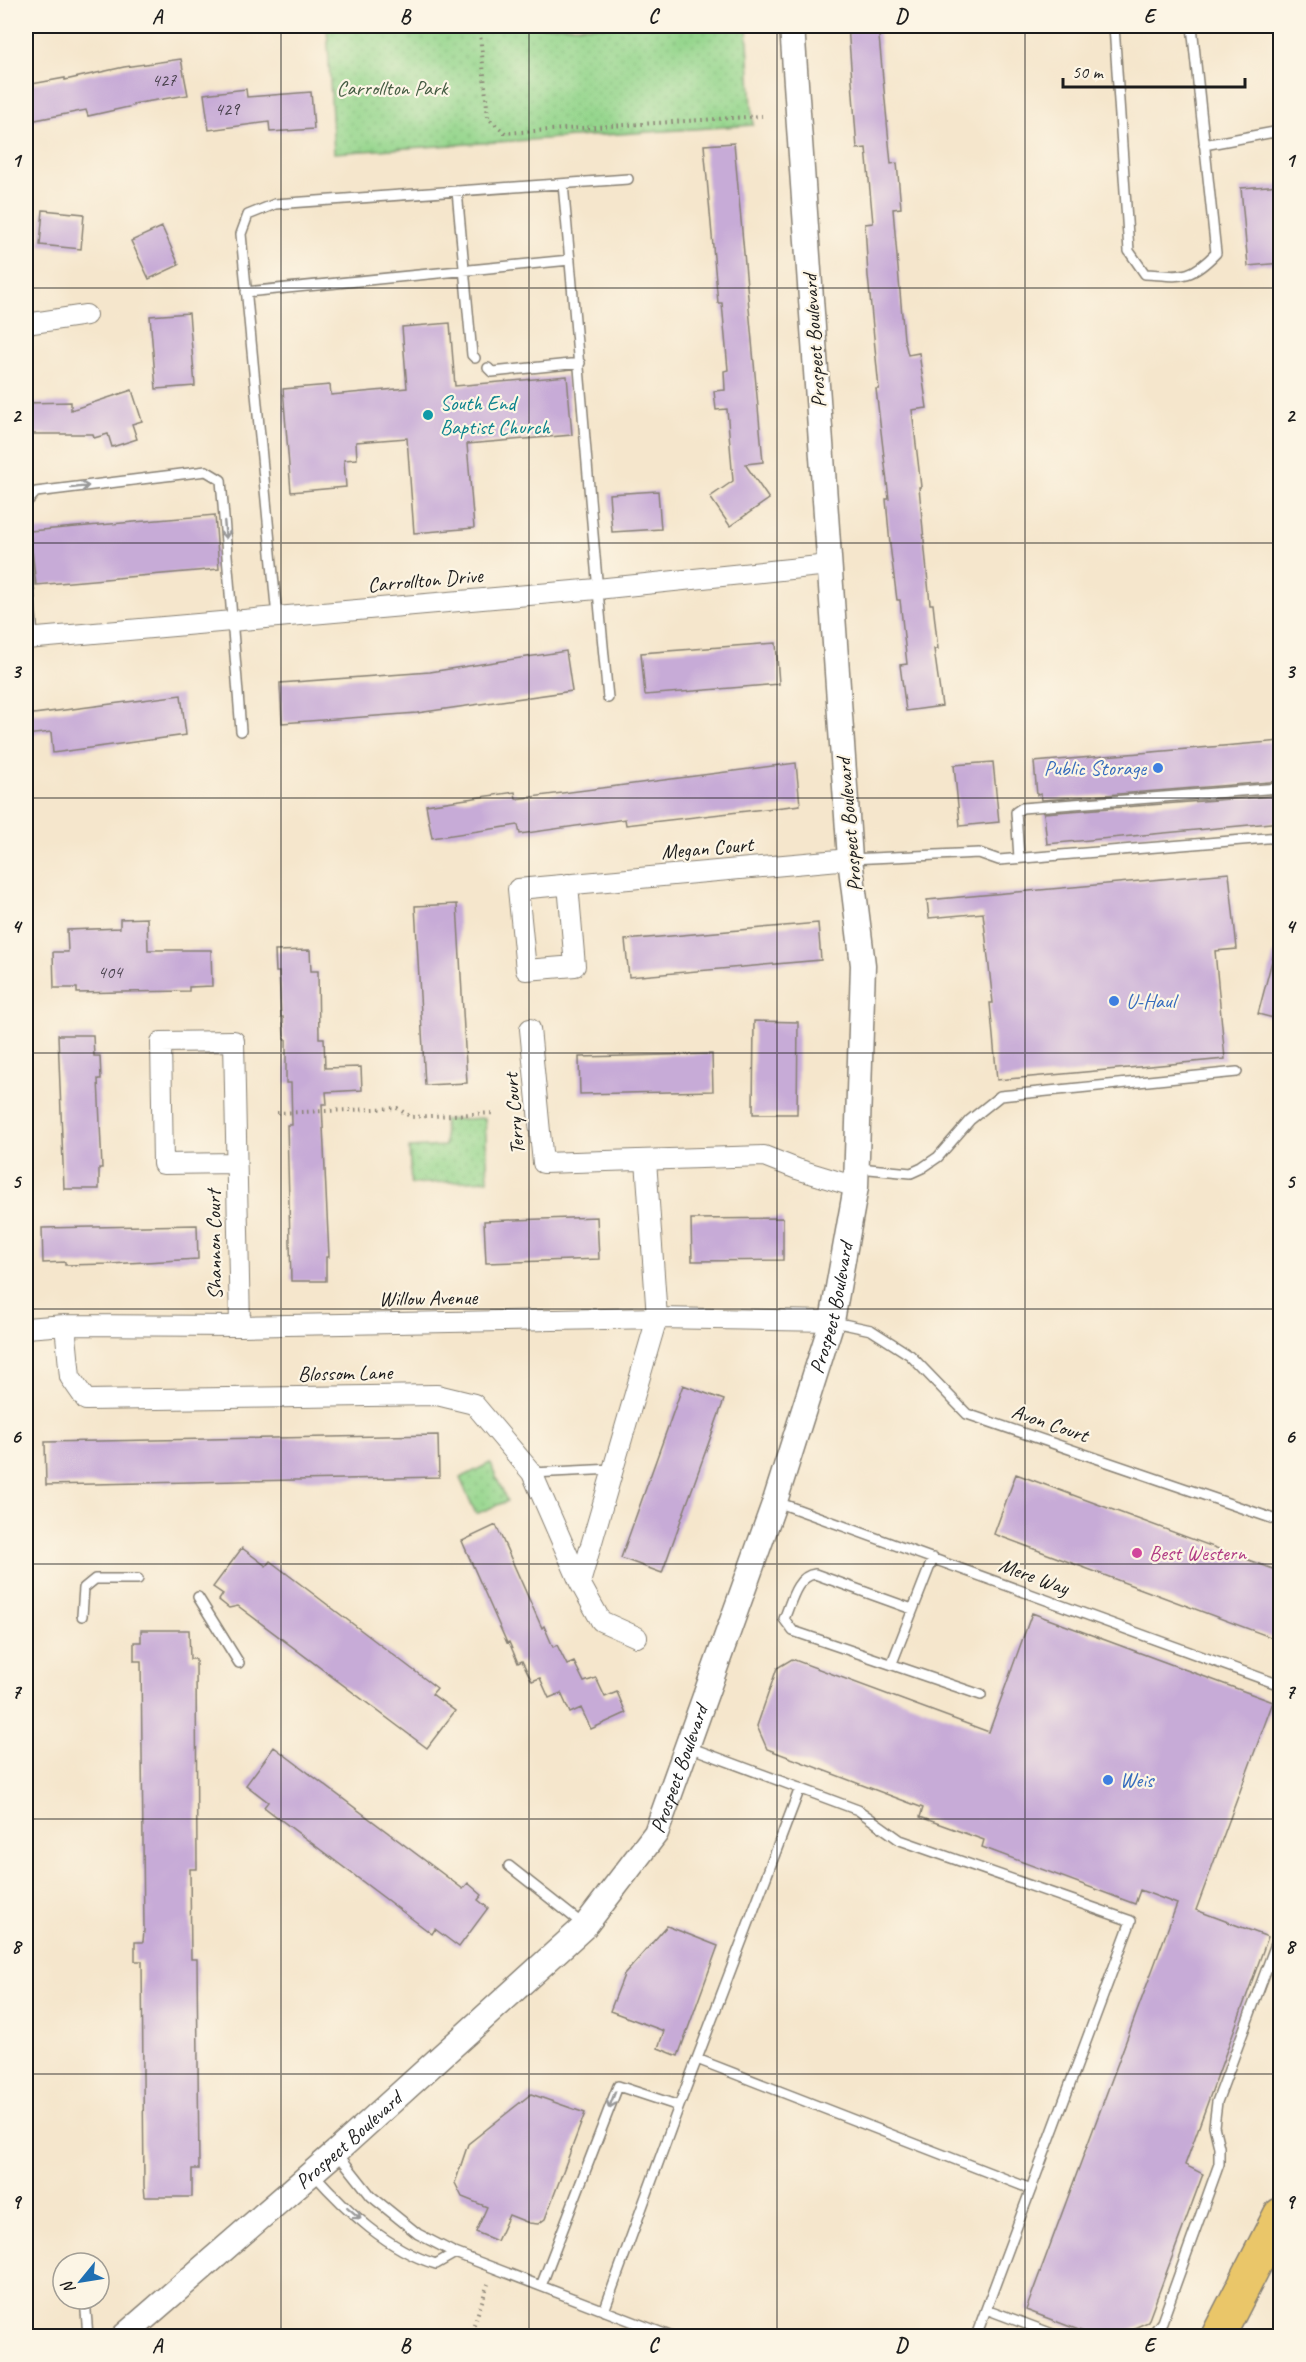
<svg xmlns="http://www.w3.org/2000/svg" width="1306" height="2362" font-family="Caveat,sans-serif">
	<defs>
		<pattern id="park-dots" width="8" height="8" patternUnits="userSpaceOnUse" patternTransform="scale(1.5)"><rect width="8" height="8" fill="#95d68d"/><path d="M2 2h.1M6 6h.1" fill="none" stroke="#80b779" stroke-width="1.8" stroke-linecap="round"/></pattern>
	</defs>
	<rect width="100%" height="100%" fill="#fcf5e5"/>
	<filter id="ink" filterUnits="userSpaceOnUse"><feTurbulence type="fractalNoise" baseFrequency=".0167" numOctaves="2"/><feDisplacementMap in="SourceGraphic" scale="12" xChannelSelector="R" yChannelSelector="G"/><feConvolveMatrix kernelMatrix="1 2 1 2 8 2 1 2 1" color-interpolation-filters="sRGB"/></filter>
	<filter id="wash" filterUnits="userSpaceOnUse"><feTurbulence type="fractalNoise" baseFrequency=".008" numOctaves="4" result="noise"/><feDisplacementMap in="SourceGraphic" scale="24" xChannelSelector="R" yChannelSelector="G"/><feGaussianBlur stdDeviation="1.35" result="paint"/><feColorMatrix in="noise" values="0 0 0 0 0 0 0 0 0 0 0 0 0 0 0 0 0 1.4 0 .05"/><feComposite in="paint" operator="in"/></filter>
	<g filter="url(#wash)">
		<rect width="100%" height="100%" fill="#f5e6cc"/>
		<path fill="url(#park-dots)" stroke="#587954" stroke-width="1.5" d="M327 26H747L753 125 334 153Z
			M485 1118 488 1180 411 1184 409 1148 445 1146 444 1120Z
			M490 1463 507 1501 476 1514 460 1478Z"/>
		<g id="blocks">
			<path fill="#c7abd7" d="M848 26H878L891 164 897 163 901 208 893 209 904 339 908 355 919 353 927 408 912 410 921 487H919L930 604H933L938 649H934L942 706 906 711 900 665 907 664 900 600H897L890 545 886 499H889L876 389H879L868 276 865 224 873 223 866 148 857 149Z
				M181 59 188 95 133 104V106L88 116 86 110 30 121 26 85 65 78V80L124 67Z
				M246 89 247 97 311 92 314 129 270 132 269 122 209 130 204 94Z
				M734 143 763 462 745 464 769 499 730 526 710 497 733 481 727 409 716 410 714 391 725 390 724 371 728 370 722 303H718L704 145Z
				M1281 185V263L1248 266 1241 188Z
				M43 210 84 214 81 249 40 245Z
				M162 227 179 265 149 279 131 241Z
				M189 313 195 386 156 389 150 316Z
				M450 323 455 386 567 376 572 435 467 444 474 528 414 533 407 438 356 442 357 459 344 460 346 487 291 492 283 389 330 385 331 395 407 388 402 327Z
				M132 390 142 421 132 424 137 439 112 447 108 434 94 438 93 434H26V403L71 402V410Z
				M658 491 661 529 612 532 609 494Z
				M215 515 219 569 36 585 30 531Z
				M776 643 779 684 645 695 641 653Z
				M566 651 572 691 417 713 282 723 280 683 430 672Z
				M181 695 186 735 53 753 51 732 26 735V715Z
				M1281 741V781L1042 800 1041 794 1037 795 1034 762Z
				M993 762 999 822 960 826 954 765Z
				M796 763 800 805 626 825 625 819 520 834 518 825 432 838 426 805 515 792 516 799Z
				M1281 795V822L1047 844 1044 813Z
				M1229 873 1237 949 1215 951 1225 1059 997 1080 990 1003H993L983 913 929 918 927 900Z
				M457 904 467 1083 425 1085 415 906Z
				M147 918 148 950H211L212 986 189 987V991L121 992 77 993V988H54L53 952H68L67 930 120 928V919Z
				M818 923 821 960 629 977 625 940Z
				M310 950 311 971H318L319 1038H324L325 1068 361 1067 362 1090 326 1092 327 1104H322L329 1257H326V1281H291L287 1125H292L291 1083H286V1039H284L283 1017H281L279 972H276L275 951Z
				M1274 953 1281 954V1020L1258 1014Z
				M754 1021 798 1022 797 1114H753Z
				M58 1035H93L94 1056H100L101 1079H98L102 1168H99V1189H64Z
				M712 1054 713 1091 580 1094 579 1057Z
				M597 1217 599 1259 486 1263 484 1221Z
				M783 1218V1260L692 1261 691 1219Z
				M197 1225 198 1259 110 1264 65 1265V1262L43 1263 42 1228Z
				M683 1385 724 1400 662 1573 621 1558Z
				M438 1435 439 1477 46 1485 45 1442Z
				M1016 1474 1281 1572V1641L994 1534Z
				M496 1525 542 1628 544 1626 553 1647 557 1645 567 1665 574 1662 584 1682 596 1678 605 1697 617 1692 626 1713 591 1729 581 1708 570 1713 561 1693 549 1698 540 1678 532 1681 522 1661 518 1663 509 1642 507 1643 462 1541Z
				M242 1548 266 1566 270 1561 437 1688 432 1694 455 1711 427 1748 238 1606 229 1608 219 1600 223 1594 213 1587Z
				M1032 1613 1273 1702 1196 1910 1268 1937 1185 2165 1203 2174 1148 2322 1114 2337H1097L1026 2310 1177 1904 1140 1890 1135 1904 982 1847 984 1840 920 1817 923 1808 767 1749 757 1726 777 1668 792 1659 989 1732Z
				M141 1630H189L190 1659H196L197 1869H190L191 1959H197L199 2169H192V2197H145L144 2186 142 1961H135V1942H143L144 1930 141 1661H134V1642H141Z
				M274 1747 463 1889 468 1883 482 1895 478 1900 488 1908 459 1947 435 1929 432 1934 264 1807 268 1802 246 1785Z
				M667 1926 718 1946 678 2056 658 2048 664 2031 610 2011 624 1975Z
				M531 2094 585 2113 545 2219 538 2224 529 2223 509 2215 497 2241 476 2232 487 2207 462 2197 455 2183 468 2144Z"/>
		</g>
	</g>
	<g filter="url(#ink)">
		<use href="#blocks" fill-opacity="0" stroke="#888174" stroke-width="1.5"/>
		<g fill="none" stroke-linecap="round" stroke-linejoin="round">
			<defs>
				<path id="service" d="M1114 26 1129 251 1145 274C1181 276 1189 281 1216 253L1192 26
					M1204 145 1280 131
					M563 184C579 355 591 527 608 698
					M457 191 472 355 475 358
					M246 292 570 260
					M488 368 492 372 580 363
					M26 503 36 492 206 471 221 480 241 731
					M26 549 33 638
					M277 617 241 234 248 215 275 204 628 179
					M1019 858 1016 812 1022 808 1280 788
					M850 859 979 853 999 860 1280 837
					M859 1168 911 1173 922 1168 938 1157 970 1120 1000 1096 1237 1072
					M834 1322 871 1330 910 1355 967 1414 1280 1521
					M532 1473 614 1469
					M777 1502 1280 1685
					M198 1597 239 1663
					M912 1609 815 1574C796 1576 791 1603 784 1619L793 1631 981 1695
					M82 1616 84 1588 95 1579H138
					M892 1663 933 1558
					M689 1747 858 1810 900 1840 1131 1921 976 2336
					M509 1866 585 1926
					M697 2059 1031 2189
					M337 2153 371 2196 418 2234 455 2253 670 2336
					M313 2173C346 2210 388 2250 436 2264L455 2253
					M541 2286 618 2086 679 2106
					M85 2299 88 2336
					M986 2309 1058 2336
					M604 2311 679 2106 800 1788
					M1151 2336 1162 2322 1219 2164V2147L1214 2126 1217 2102 1280 1933"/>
				<path id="minor" d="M26 324 86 315
					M26 639 597 589 829 565
					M568 884 575 966 526 970 518 889 850 859
					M530 1029 543 1163 764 1156 797 1169 856 1187
					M236 1163 163 1164 161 1042 234 1041 240 1326
					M65 1325 70 1377 86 1400 437 1395 474 1404 532 1473 580 1583 601 1621 637 1637
					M26 1328 65 1325 240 1326 657 1318 832 1321
					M580 1583 657 1318 646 1160"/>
				<g id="tertiary">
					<path id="s1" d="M124 2336 336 2152 585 1926 656 1833 775 1501 832 1321 856 1187 863 965 850 859 792 26"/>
				</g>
				<path id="motorway" d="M1218 2336 1280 2215"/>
			</defs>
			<use href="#service" stroke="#888174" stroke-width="12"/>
			<use href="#minor" stroke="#888174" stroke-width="22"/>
			<use href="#tertiary" stroke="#888174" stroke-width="27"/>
			<use href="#motorway" stroke="#888174" stroke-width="36"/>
			<path stroke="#888174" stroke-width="4" stroke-dasharray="1.5 4.5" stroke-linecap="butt" d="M471 26 480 33
				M482 26 480 33 488 118 505 133 762 116
				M277 1113 397 1108 411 1117 495 1113
				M470 2336 488 2284"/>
			<use href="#service" stroke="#fff" stroke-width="9"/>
			<use href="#minor" stroke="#fff" stroke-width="20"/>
			<use href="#tertiary" stroke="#fff" stroke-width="24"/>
			<use href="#motorway" stroke="#eac669" stroke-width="33"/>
		</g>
		<defs><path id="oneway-shaft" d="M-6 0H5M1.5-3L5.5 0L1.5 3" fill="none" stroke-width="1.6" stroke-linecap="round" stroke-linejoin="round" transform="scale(1.5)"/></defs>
		<g stroke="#999">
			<use href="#oneway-shaft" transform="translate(80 487) rotate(-7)"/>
			<use href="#oneway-shaft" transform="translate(225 530) rotate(85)"/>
			<use href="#oneway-shaft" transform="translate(612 2100) rotate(111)"/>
			<use href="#oneway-shaft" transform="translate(354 2213) rotate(41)"/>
		</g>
	</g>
	<path fill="none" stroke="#1c1c1c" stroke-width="1.5" stroke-opacity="0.55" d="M281 26V2336M529 26V2336M777 26V2336M1025 26V2336M26 288H1280M26 543H1280M26 798H1280M26 1053H1280M26 1309H1280M26 1564H1280M26 1819H1280M26 2074H1280"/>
	<circle fill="#0f9aa8" stroke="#fcf5e5" stroke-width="2" cx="428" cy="415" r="6"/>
	<g fill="#3f7fe0" stroke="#fcf5e5" stroke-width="2">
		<circle cx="1158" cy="768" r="6"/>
		<circle cx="1114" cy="1001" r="6"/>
		<circle cx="1108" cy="1780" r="6"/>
	</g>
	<circle fill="#d1479c" stroke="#fcf5e5" stroke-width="2" cx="1137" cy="1553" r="6"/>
	<g text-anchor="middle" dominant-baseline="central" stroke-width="4.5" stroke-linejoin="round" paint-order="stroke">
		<g font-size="18" fill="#47404b">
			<text x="164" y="80">427</text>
			<text x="227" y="109">429</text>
			<text x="110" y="972">404</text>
		</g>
		<g font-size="21" fill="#465d44" stroke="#fcf5e5">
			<text x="392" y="88">Carrollton Park</text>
		</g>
		<g font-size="21" fill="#1c1c1c" stroke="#fcf5e5">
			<text transform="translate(814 341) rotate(-94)">Prospect Boulevard</text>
			<text transform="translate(425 580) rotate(-5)">Carrollton Drive</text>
			<text transform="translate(849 825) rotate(-95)">Prospect Boulevard</text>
			<text transform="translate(707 848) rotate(-5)">Megan Court</text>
			<text transform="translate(514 1114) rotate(-95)">Terry Court</text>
			<text transform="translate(214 1245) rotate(-91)">Shannon Court</text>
			<text transform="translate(428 1298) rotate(-1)">Willow Avenue</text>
			<text stroke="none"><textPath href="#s1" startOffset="1288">Prospect Boulevard</textPath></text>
			<text transform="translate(345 1373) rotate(-1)">Blossom Lane</text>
			<text transform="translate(1050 1423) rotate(19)">Avon Court</text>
			<text transform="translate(1034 1576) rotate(20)">Mere Way</text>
			<text stroke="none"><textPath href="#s1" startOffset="802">Prospect Boulevard</textPath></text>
			<text stroke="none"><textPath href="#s1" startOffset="298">Prospect Boulevard</textPath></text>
		</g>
		<g font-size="21" fill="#0d838f" stroke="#fcf5e5" text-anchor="start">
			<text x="440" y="403">South End<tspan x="440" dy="24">Baptist Church</tspan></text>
		</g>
		<g font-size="21" fill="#366cbe" stroke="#fcf5e5" text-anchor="start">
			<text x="1146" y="768" text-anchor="end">Public Storage</text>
			<text x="1126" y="1001">U-Haul</text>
			<text x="1120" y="1780">Weis</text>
		</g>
		<g font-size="21" fill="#b23c85" stroke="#fcf5e5" text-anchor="start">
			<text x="1149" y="1553">Best Western</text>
		</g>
	</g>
	<rect width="1306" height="2362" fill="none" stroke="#fcf5e5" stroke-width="66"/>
	<g transform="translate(81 2281) rotate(240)"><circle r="28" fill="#fcf5e5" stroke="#a29e95" stroke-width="1.5"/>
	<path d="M0-4.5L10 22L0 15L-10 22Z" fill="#1f6fb2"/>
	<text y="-9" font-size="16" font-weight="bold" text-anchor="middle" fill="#1c1c1c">N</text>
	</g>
	<path d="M1063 78v9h182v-9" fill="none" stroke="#1c1c1c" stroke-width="3"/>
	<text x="1072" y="78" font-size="18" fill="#1c1c1c" stroke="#fcf5e5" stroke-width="4.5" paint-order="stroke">50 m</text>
	<rect x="33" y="33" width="1240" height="2296" fill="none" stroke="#1c1c1c" stroke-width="2"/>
	<g font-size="20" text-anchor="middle" font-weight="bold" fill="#1c1c1c">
		<text x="157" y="23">A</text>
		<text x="405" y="23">B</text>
		<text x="653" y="23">C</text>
		<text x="901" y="23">D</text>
		<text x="1149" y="23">E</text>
		<text x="16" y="167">1</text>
		<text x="1290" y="167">1</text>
		<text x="16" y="422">2</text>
		<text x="1290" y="422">2</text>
		<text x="16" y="678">3</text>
		<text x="1290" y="678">3</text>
		<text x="16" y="933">4</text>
		<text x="1290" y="933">4</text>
		<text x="16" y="1188">5</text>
		<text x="1290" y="1188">5</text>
		<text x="16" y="1443">6</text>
		<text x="1290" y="1443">6</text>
		<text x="16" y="1698">7</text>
		<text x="1290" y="1698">7</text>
		<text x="16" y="1953">8</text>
		<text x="1290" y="1953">8</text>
		<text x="16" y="2208">9</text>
		<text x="1290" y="2208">9</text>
		<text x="157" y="2352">A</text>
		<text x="405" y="2352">B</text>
		<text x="653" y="2352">C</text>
		<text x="901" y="2352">D</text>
		<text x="1149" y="2352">E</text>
	</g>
</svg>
